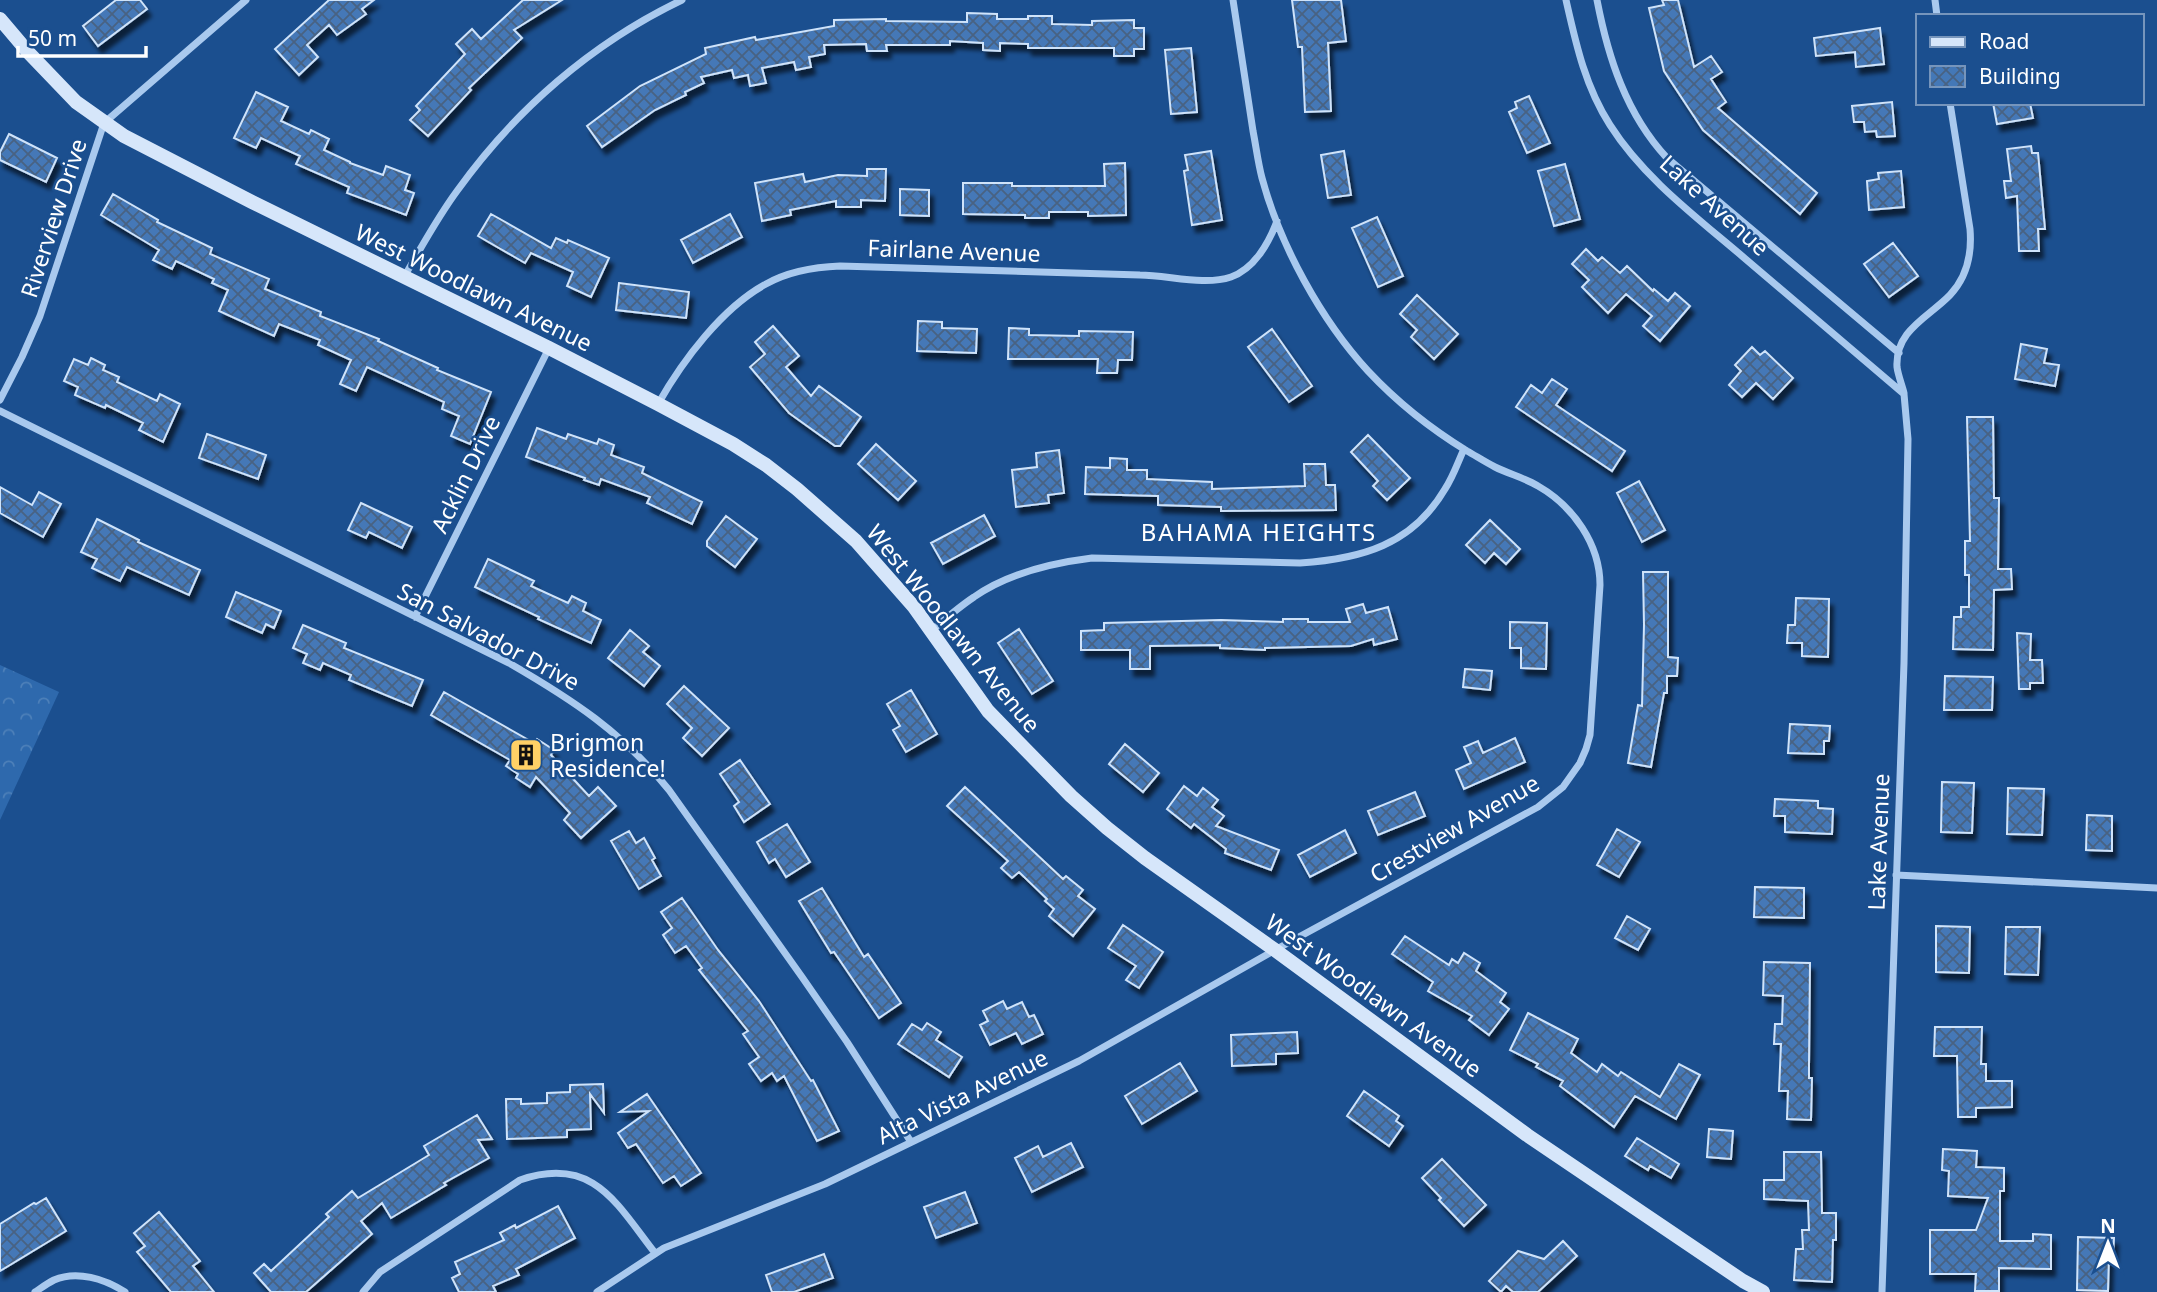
<svg xmlns="http://www.w3.org/2000/svg" width="2157" height="1292" font-family="'Noto Sans',sans-serif">
	<defs>
		<pattern id="park-crowns" width="20" height="18" patternUnits="userSpaceOnUse" patternTransform="scale(1.75)"><rect width="20" height="18" fill="#2e69ad"/><path d="M2 6a3 3 0 1 1 6 0M12 15a3 3 0 1 1 6 0" fill="none" stroke="#4d80b9"/></pattern>
		<pattern id="building-cross-hatch" width="8" height="8" patternUnits="userSpaceOnUse" patternTransform="scale(1.75)"><rect width="8" height="8" fill="#4478b7"/><path d="M0 0l8 8M0 8l8-8" fill="none" stroke="#486282"/></pattern>
		<filter id="shadow"><feDropShadow dx="4" dy="7" stdDeviation="2" flood-color="#0009"/></filter>
	</defs>
	<rect width="100%" height="100%" fill="#1b4f8f"/>
	<path fill="url(#park-crowns)" d="M0 665 59 692 0 820Z"/>
	<path fill="url(#building-cross-hatch)" stroke="#cfe3fa" stroke-width="2" filter="url(#shadow)" d="M116 0H140L147 9 98 46 83 26Z
		M329 0H374L362 9 366 14 337 35 329 25 307 45 318 57 299 75 275 49Z
		M523 0H562L514 30 522 38 469 88 471 90 428 136 410 120 420 110 416 106 465 54 456 44 472 29 481 39Z
		M1292 0H1341L1346 41 1328 43 1331 111 1305 112 1302 47H1298Z
		M1662 0H1678L1694 67 1711 56 1722 72 1711 79 1726 102 1718 108 1817 193 1800 214 1703 130 1664 71 1649 8 1664 5Z
		M967 13 997 14V19H1028V16H1052V24L1092 25V21L1134 20V28H1144V49H1134V56H1114V48H1028V44L1000 43V51L983 50V43L950 41V45H886L887 51H867L866 44 824 45 825 54 809 57 811 67 796 70 794 62 762 68 766 83 750 86 748 75 734 78 732 70 701 77 704 83 685 92 686 95 655 110 602 147 587 126 640 86 706 54 705 48 755 37 756 40 834 26V20L886 19V21L967 22Z
		M1880 28 1884 64 1856 67 1855 52 1816 56 1814 38Z
		M1191 48 1197 112 1171 114 1165 50Z
		M256 92 288 107 281 121 309 134 311 130 329 139 324 150 350 162V163L383 175 386 166 410 175 405 190 414 193 406 215 347 193 349 187 296 164 300 156 261 138 256 148 234 138Z
		M1529 96 1550 143 1527 153 1509 112 1517 108 1515 102Z
		M1892 102 1895 136 1877 137 1876 131 1865 132 1864 122H1854L1852 106Z
		M1993 103H2030L2033 118 1997 124Z
		M9 134 57 158 46 182 0 160V152Z
		M2031 146 2032 153H2038L2045 229H2038L2039 251H2019L2017 196 2006 198 2004 181H2011L2007 149Z
		M1211 151 1222 220 1192 225 1184 171 1188 170 1185 155Z
		M1344 151 1351 195 1328 198 1321 155Z
		M1125 163 1126 215 1088 216V212H1049V218H1025V215L963 214V183H1012V186H1105L1104 164Z
		M1565 164 1580 219 1554 226 1538 171Z
		M867 169H886L885 201 861 200V207H836V201L790 210 791 215 762 221 755 183 803 174 805 182 838 175 867 176Z
		M1901 171 1904 207 1869 210 1867 181 1879 179 1878 173Z
		M900 189 929 190V216L900 215Z
		M113 194 158 220 157 222 212 248 210 254 269 279 265 289 321 312 320 316 379 339 378 341 438 368 437 370 491 392 470 444 451 436 459 416 442 409 444 402 367 367 356 391 340 384 351 360 318 345 320 340 279 324 274 336 219 311 228 290 212 283 214 279 176 261 172 269 153 260 159 250 101 215Z
		M491 214 551 248 556 238 567 243 568 240 609 258 591 297 567 286 573 272 531 253 525 263 478 236Z
		M730 214 742 237 693 263 681 240Z
		M1377 217 1403 276 1378 287 1352 228Z
		M1893 243 1918 276 1889 297 1864 264Z
		M1586 249 1598 261 1602 257 1620 273 1627 266 1653 291 1654 289 1668 301 1675 293 1690 306 1660 341 1643 326 1652 316 1626 294 1608 313 1582 287 1589 280 1572 264Z
		M619 283 689 292 686 318 616 310Z
		M1417 295 1458 334 1434 359 1411 337 1417 330 1400 314Z
		M918 321 942 322V328L977 329 976 353 917 351Z
		M773 326 799 356 786 367 811 396 819 386 861 417 840 446H835L789 413 750 367 765 354 755 342Z
		M1009 328 1029 329V335L1079 336V331L1133 332 1132 360H1118L1117 373H1097L1098 359H1008Z
		M1272 329 1312 386 1289 402 1248 347Z
		M2021 344 2047 349 2044 363 2059 365 2055 386 2015 379Z
		M1752 347 1760 355 1765 351 1793 378 1773 399 1756 383 1742 397 1729 385 1741 371 1735 365Z
		M91 358 105 365 103 370 119 377 117 382 157 401 160 394 180 404 163 442 139 430 143 423 106 405 105 408 75 395 78 387 64 381 74 359 88 365Z
		M1552 379 1567 389 1556 405 1625 451 1612 471 1516 407 1531 385 1542 393Z
		M1967 417H1993L1994 498H1999L1998 569H2011L2012 589 1994 590 1993 650 1953 649 1954 617H1961V607H1969V575H1965V541H1970Z
		M537 428 566 439 568 434 597 444 599 439 614 445 611 455 644 467 642 473 702 502 692 524 647 503 650 497 601 479 599 485 584 480 585 478 526 457Z
		M207 434 266 455 258 479 199 458Z
		M1368 435 1410 478 1387 500 1373 486 1378 481 1351 452Z
		M876 444 916 481 898 500 858 464Z
		M1059 450 1064 493 1048 495 1049 503 1016 507 1012 470 1037 467 1036 453Z
		M1110 458 1127 459V470H1147V479L1212 482V489L1305 486 1304 464H1325L1326 485H1335L1336 510 1221 511V507L1158 505V496L1085 494 1086 467 1110 468Z
		M1639 481 1665 530 1642 542 1617 493Z
		M0 487 32 505 39 492 61 504 43 537 0 513Z
		M361 503 412 527 402 548 369 532 366 538 348 530Z
		M984 515 995 536 943 564 931 543Z
		M726 516 757 539 735 567 707 546V541Z
		M97 519 139 540 138 542 200 570 189 595 127 567 120 581 92 568 97 559 81 552Z
		M1490 520 1520 549 1506 564 1494 553 1485 563 1466 545Z
		M488 559 534 581 531 586 568 603 572 596 586 603 583 611 601 620 591 643 538 619 539 617 475 587Z
		M1643 572H1668V657L1678 658 1677 676H1667V693H1664L1651 767 1628 763 1638 705 1642 706 1644 625Z
		M236 592 281 611 274 628 266 624 262 633 226 617Z
		M1796 598 1829 599 1828 657 1802 656V643H1787L1788 625H1795Z
		M1363 604 1366 613 1388 607 1397 639 1374 645 1373 639 1351 646 1265 648V650L1220 648V645L1150 646V669H1130V650H1081V631L1104 630V623L1221 620 1283 622V619H1308V622H1350L1346 609Z
		M1510 622 1547 623 1546 669 1521 668V648H1510Z
		M303 625 346 643 344 648 423 680 412 706 349 680 351 675 323 663 320 670 303 663 307 654 293 648Z
		M1019 629 1053 681 1032 694 998 643Z
		M630 630 649 646 643 652 660 666 644 686 608 658Z
		M2017 633 2031 634 2030 660H2042L2043 683H2030V689H2019Z
		M1465 669 1492 671 1490 690 1463 687Z
		M1945 676 1993 677 1992 710H1944Z
		M684 686 729 728 702 756 683 738 692 728 667 704Z
		M911 690 937 734 906 752 893 730 900 726 887 704Z
		M444 692 534 743 537 739 554 750 551 755 589 796 598 787 616 806 581 838 564 820 570 813 536 777 530 787 516 778 518 774 506 766 510 760 431 715Z
		M1790 724 1830 726 1829 741H1824V754L1788 753Z
		M1515 738 1525 762 1464 789 1456 770 1471 763 1464 747 1478 741 1483 753Z
		M1125 744 1159 773 1143 792 1109 764Z
		M740 760 770 804 744 822 734 806 739 802 720 774Z
		M1942 782 1974 783 1972 833 1941 832Z
		M1184 786 1197 796 1203 788 1218 800 1212 807 1224 816 1216 826 1279 850 1271 870 1225 853 1226 849 1194 824 1191 828 1167 809Z
		M965 787 1063 879 1066 876 1083 890 1078 896 1095 909 1073 936 1049 916 1054 909 1045 901 1047 899 1019 872 1012 878 1001 868 1008 861 947 806Z
		M2008 788 2044 789 2042 835 2007 834Z
		M1415 792 1425 816 1378 835 1368 811Z
		M1775 799 1818 801V808L1833 809 1832 834 1785 832V816H1774Z
		M2087 815 2112 816V851L2086 850Z
		M787 824 810 862 786 877 775 859 769 863 757 842Z
		M1617 829 1640 842 1619 877 1597 865Z
		M1345 830 1356 853 1310 877 1298 855Z
		M629 831 636 843 644 838 655 858 652 860 661 876 639 889 611 841Z
		M1755 887 1804 888V918L1754 917Z
		M822 888 864 957 868 954 901 1003 879 1018 834 952 831 953 799 901Z
		M682 898 718 950 759 1001 811 1081 813 1080 839 1131 817 1141 784 1076 777 1081 772 1073 761 1081 749 1064 759 1057 743 1034 748 1031 699 970 702 968 686 946 675 953 663 935 672 928 661 912Z
		M1627 916 1650 929 1638 950 1615 938Z
		M1123 925 1163 952 1139 988 1126 980 1136 966 1108 948Z
		M1936 926 1970 927 1969 973 1936 972Z
		M2006 927H2040L2038 975 2005 974Z
		M1405 936 1449 965 1452 959 1458 963 1464 953 1480 963 1476 971 1506 993 1500 1002 1509 1009 1489 1035 1469 1020 1472 1016 1428 991 1433 982 1392 954Z
		M1764 962 1810 963 1809 1065V1078H1812L1811 1120 1787 1119 1788 1091H1779L1781 1044H1774L1775 1024H1782L1783 996 1763 995Z
		M1003 1001 1007 1009 1022 1002 1029 1017 1034 1015 1043 1034 1022 1044 1016 1033 990 1045 980 1025 988 1021 983 1011Z
		M1528 1013 1578 1039 1571 1053 1597 1072 1602 1064 1618 1076 1621 1072 1660 1097 1679 1064 1700 1075 1676 1119 1635 1096 1614 1127 1560 1086 1563 1081 1536 1067 1538 1064 1510 1050Z
		M927 1023 941 1032 936 1040 962 1057 949 1077 898 1044 912 1024 922 1030Z
		M1935 1027H1982L1981 1064H1986V1081H2012V1107L1976 1108V1117H1958L1957 1056H1934Z
		M1297 1032 1298 1053 1276 1054V1064L1232 1066 1231 1035Z
		M1180 1063 1197 1091 1142 1124 1125 1096Z
		M603 1084 604 1113 590 1094 591 1129 567 1130V1137L507 1139 506 1099H521V1104L547 1103V1093L570 1092V1085Z
		M1364 1091 1399 1116 1396 1121 1403 1126 1389 1146 1347 1116Z
		M647 1094 701 1173 681 1186 674 1176 663 1183 636 1144 628 1148 618 1133 649 1111 620 1112Z
		M477 1115 492 1139 478 1140 489 1158 444 1183 446 1185 391 1218 382 1203 361 1221 372 1234 306 1292H271L254 1273 264 1264 271 1271 329 1217 326 1214 352 1191 358 1198 429 1155 424 1146Z
		M1709 1129 1733 1131 1731 1159 1707 1157Z
		M1637 1138 1679 1164 1671 1178 1650 1166 1648 1170 1625 1156Z
		M1071 1143 1083 1167 1032 1192 1015 1158 1038 1146 1043 1157Z
		M1943 1149 1977 1151 1976 1167 2004 1168V1191H2000V1241H2033V1234L2051 1235V1269L1999 1268V1291H1975L1976 1274H1930V1230H1976L1988 1198 1948 1196 1949 1171 1942 1170Z
		M1784 1152H1821L1822 1213H1836V1240H1833L1832 1282 1794 1280 1796 1249H1803L1802 1230H1809L1808 1201 1764 1199V1180H1784Z
		M1442 1159 1486 1205 1464 1226 1439 1200 1441 1198 1422 1178Z
		M965 1192 977 1223 936 1238 924 1207Z
		M46 1198 66 1231 0 1271V1224L34 1203 36 1204Z
		M558 1206 575 1238 516 1269 519 1275 493 1286 496 1292H459L452 1278 460 1274 455 1262 504 1240 500 1233 515 1225 516 1228Z
		M159 1212 200 1261 193 1266 214 1292H171L137 1252 145 1246 134 1233Z
		M2078 1237 2114 1238 2113 1256H2109L2108 1291 2077 1290Z
		M1563 1241 1577 1256 1538 1292H1513L1506 1286 1501 1292 1489 1281 1518 1251 1544 1259Z
		M824 1254 833 1278 794 1292H772L766 1275Z"/>
	<g fill="none" stroke-linecap="round" stroke-linejoin="round">
		<path stroke="#a9c9ee" stroke-width="7" d="M1566 0C1576 44 1585 86 1610 125 1643 177 1695 216 1742 256 1796 302 1850 348 1904 394L1908 439 1904 663 1882 1292
			M1597 0C1608 57 1626 114 1667 158L1899 353
			M1935 0 1937 16
			M404 277C421 248 437 218 457 191 515 110 592 43 682 0
			M1904 393C1902 385 1898 375 1897 367 1895 330 1929 317 1950 295 1967 277 1972 253 1970 229L1950 103
			M0 400 22 357 40 316 104 123 246 0
			M658 404C683 360 722 308 766 284 789 271 814 267 840 266 940 269 1040 272 1140 275 1168 275 1204 286 1231 277 1254 269 1269 243 1277 221
			M0 411 509 663C573 700 622 732 669 790L802 977 847 1042 911 1142
			M415 617 549 348
			M931 631C945 619 959 607 974 597 1008 573 1052 563 1092 558L1300 563C1361 559 1412 545 1445 489 1453 477 1458 462 1464 449
			M1896 875 2157 888
			M35 1292C41 1288 48 1283 54 1280 77 1270 105 1279 125 1292
			M363 1292 380 1272 520 1180C593 1155 616 1203 655 1253
			M597 1292 664 1248 825 1184 1079 1061 1275 950 1538 807 1563 787 1580 763 1586 749 1590 735 1600 585C1600 544 1573 506 1538 486 1525 478 1509 474 1495 467 1485 462 1476 456 1467 451 1431 429 1397 402 1368 371 1321 320 1280 245 1262 178 1258 163 1256 146 1253 131 1246 87 1240 44 1233 0"/>
		<path stroke="#d6e6fa" stroke-width="14" d="M0 19 28 52 76 102 124 136 252 202 549 348 658 404 733 444 766 465 797 489 856 541 914 607 988 711 1071 796 1107 828 1145 858 1275 950 1527 1135 1743 1281 1763 1292"/>
	</g>
	<defs>
		<symbol id="building-square" viewBox="-11 -11 22 22"><rect x="-9" y="-9" width="18" height="18" rx="4" fill="#ffd166" stroke="#1b4f8f"/><path d="M-4-6H4V6H1V3H-1V6H-4ZM-2.5-4.3h1.7v1.8h-1.7ZM.8-4.3h1.7v1.8H.8ZM-2.5-1h1.7V.8h-1.7ZM.8-1h1.7V.8H.8Z" fill="#111"/></symbol>
	</defs>
	<g fill-rule="evenodd">
		<use href="#building-square" x="507" y="736" width="38" height="38"/>
	</g>
	<g text-anchor="middle" dominant-baseline="central" stroke-width="5" stroke-linejoin="round" paint-order="stroke">
		<g font-size="23" fill="#fff" stroke="#1b4f8f">
			<text transform="translate(1715 205) rotate(42)">Lake Avenue</text>
			<text transform="translate(53 218) rotate(-72)">Riverview Drive</text>
			<text transform="translate(954 250) rotate(2)">Fairlane Avenue</text>
			<text transform="translate(474 287) rotate(26)">West Woodlawn Avenue</text>
			<text transform="translate(465 474) rotate(-64)">Acklin Drive</text>
			<text transform="translate(954 628) rotate(51)">West Woodlawn Avenue</text>
			<text transform="translate(489 636) rotate(28)">San Salvador Drive</text>
			<text transform="translate(1454 828) rotate(-30)">Crestview Avenue</text>
			<text transform="translate(1878 842) rotate(-88)">Lake Avenue</text>
			<text transform="translate(1374 995) rotate(36)">West Woodlawn Avenue</text>
			<text transform="translate(962 1096) rotate(-26)">Alta Vista Avenue</text>
		</g>
		<g font-size="23" fill="#fff" stroke="#1b4f8f" text-anchor="start">
			<text x="550" y="742">Brigmon<tspan x="550" dy="26">Residence!</tspan></text>
		</g>
		<g font-size="24" letter-spacing="2" fill="#fff" stroke="#1b4f8f">
			<text x="1259" y="531">BAHAMA HEIGHTS</text>
		</g>
	</g>
	<rect x="1916" y="14" width="228" height="91" fill="#1b4f8f" stroke="#7695bc" stroke-width="2"/>
	<rect x="1930" y="37" width="35" height="10" fill="#d6e6fa" stroke="#7695bc" stroke-width="2"/>
	<text x="1979" y="49" font-size="21" fill="#ffffff">Road</text>
	<rect x="1930" y="66" width="35" height="21" fill="url(#building-cross-hatch)" stroke="#7695bc" stroke-width="2"/>
	<text x="1979" y="84" font-size="21" fill="#ffffff">Building</text>
	<g transform="translate(2108 1243)" stroke="#1b4f8f" stroke-width="5" paint-order="stroke">
	<path d="M0-5L12 26L0 18L-12 26Z" fill="#ffffff"/>
	<text y="-10" font-size="19" font-weight="bold" text-anchor="middle" fill="#ffffff">N</text>
	</g>
	<path d="M18 46v10h128v-10" fill="none" stroke="#ffffff" stroke-width="3.5"/>
	<text x="28" y="46" font-size="21" fill="#ffffff" stroke="#1b4f8f" stroke-width="5" paint-order="stroke">50 m</text>
</svg>
